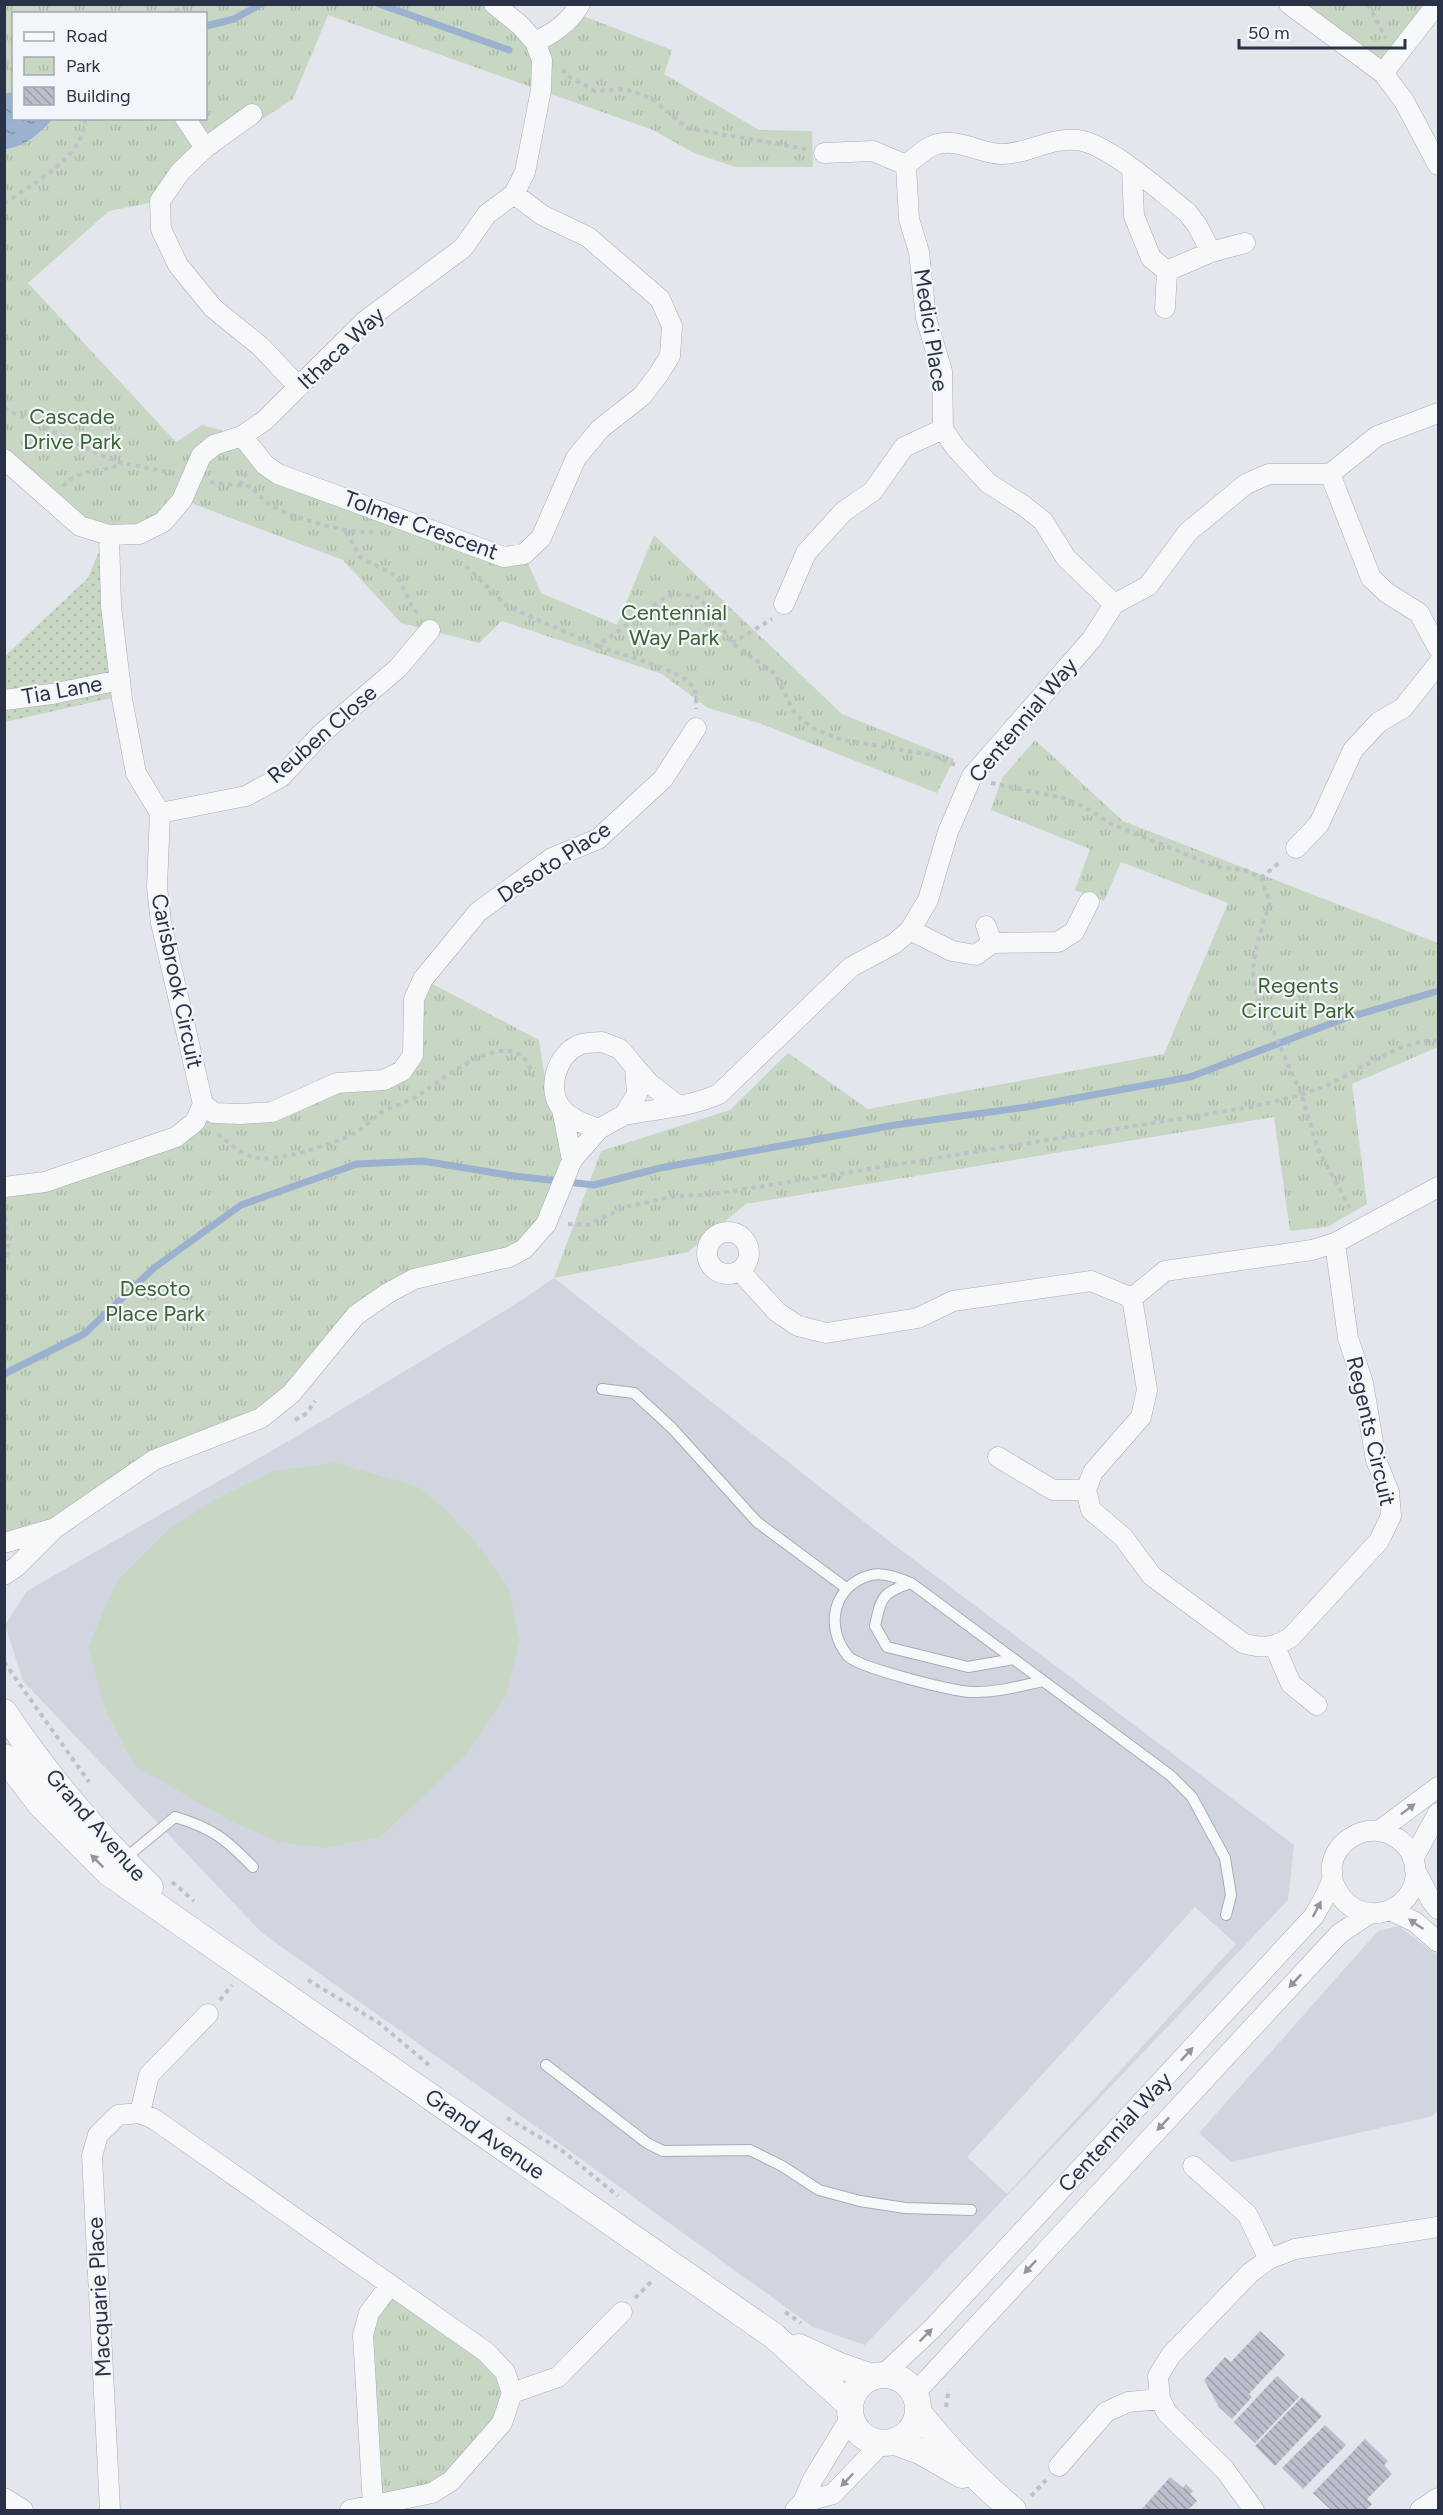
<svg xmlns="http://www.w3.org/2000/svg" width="1443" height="2515" font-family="Figtree,sans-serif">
	<defs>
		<pattern id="grass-dots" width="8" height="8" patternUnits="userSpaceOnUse" patternTransform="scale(1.5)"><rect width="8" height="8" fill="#c7d7c3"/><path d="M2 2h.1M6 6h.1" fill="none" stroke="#abb9a9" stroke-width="1.8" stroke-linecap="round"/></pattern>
		<pattern id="park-tufts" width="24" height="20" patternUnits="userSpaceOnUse" patternTransform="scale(1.5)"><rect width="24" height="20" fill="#c7d7c3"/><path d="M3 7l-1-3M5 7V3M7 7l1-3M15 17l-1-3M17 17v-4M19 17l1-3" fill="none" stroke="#abb9a9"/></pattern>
		<pattern id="water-ripples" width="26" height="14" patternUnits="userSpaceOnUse" patternTransform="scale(1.5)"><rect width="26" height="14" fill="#9bb1d0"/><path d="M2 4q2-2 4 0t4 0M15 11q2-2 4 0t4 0" fill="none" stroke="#7e91ab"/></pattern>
		<pattern id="building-back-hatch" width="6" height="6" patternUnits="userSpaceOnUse" patternTransform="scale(1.5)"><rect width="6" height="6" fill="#babfcb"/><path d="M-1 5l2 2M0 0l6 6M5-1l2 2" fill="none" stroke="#979ca7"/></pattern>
	</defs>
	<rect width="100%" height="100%" fill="#e3e6ed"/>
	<path fill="#d1d5df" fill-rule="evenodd" d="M554 1278 885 1538 1294 1845 1288 1900 865 2345 813 2327 545 2133 262 1933 23 1681 5 1625 27 1591 299 1435 511 1307ZM1195 1907 1236 1944 1007 2194 967 2157Z
		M1399 1926 1438 1956V2109L1433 2116 1231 2162 1199 2133 1378 1931Z"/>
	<path fill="url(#grass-dots)" d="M104 539 116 697 5 722V656L88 578Z"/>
	<path fill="url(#park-tufts)" d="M5 5H494L535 42 575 13 672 50 664 74 759 130 812 131 813 167H735L694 153 653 130 328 15 293 99 258 122 252 115 160 201 109 211 28 283 176 442 202 425 242 436 265 465 524 554 541 593 617 625 654 535 842 714 954 759 937 793 759 723 708 708 662 674 502 621 479 643 401 623 343 560 183 500 139 534 80 526 5 459V149C24 148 40 133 53 119L206 118V14H14L13 96 10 92 5 94Z
		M1289 5H1437L1383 73Z
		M1035 740 1123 821 1438 943V1047L1352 1084 1367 1204 1327 1227 1290 1231 1274 1117 746 1204 688 1252 554 1278 601 1151 730 1110 788 1053 868 1109 1164 1054 1228 903 1121 862 1104 901 1075 890 1090 849 991 810 1002 778Z
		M423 979 539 1040 546 1085 572 1160 536 1237 388 1293 291 1394 154 1460 55 1528 5 1534 4 1187 176 1137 203 1104 241 1114 402 1071Z
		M390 2285 486 2352 512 2393 451 2481 373 2506 369 2313Z"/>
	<path fill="#c7d7c3" d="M335 1463 416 1486 443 1507 477 1544 508 1587 520 1640 506 1695 466 1755 380 1837 324 1848 280 1842 230 1821 134 1765 105 1709 88 1647 117 1581 168 1530 217 1498 274 1471Z"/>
	<path fill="url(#water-ripples)" d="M10 92 13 96 14 118 53 119C40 133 24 148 5 149V94Z"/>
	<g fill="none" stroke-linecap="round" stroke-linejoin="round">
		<path stroke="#9bb1d0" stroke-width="7" d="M379 4 509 50
			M206 26 234 19 261 4
			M4 1374 84 1334 154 1268 241 1205 357 1164 423 1161 514 1176 594 1185 660 1168 895 1125 1027 1107 1190 1077 1343 1019 1438 991"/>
	</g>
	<path fill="url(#building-back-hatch)" d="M1260 2331 1285 2355 1249 2394 1252 2397 1232 2419 1219 2407 1204 2380 1225 2357 1231 2362Z
		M1277 2376 1299 2397 1255 2443 1234 2422Z
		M1302 2397 1322 2416 1275 2466 1255 2446Z
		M1325 2425 1346 2445 1303 2489 1282 2468Z
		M1365 2439 1388 2461 1384 2465 1392 2474 1367 2499 1372 2504 1366 2510H1331L1313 2493Z
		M1170 2477 1183 2488 1186 2484 1193 2491 1190 2494 1197 2501 1188 2510H1141Z"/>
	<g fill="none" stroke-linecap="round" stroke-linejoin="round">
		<defs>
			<path id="service" d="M602 1389 634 1393 672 1428 757 1522 846 1588
				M911 1583C882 1592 881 1598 875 1626L887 1647 968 1667 1014 1659
				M1043 1681C1020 1686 995 1693 971 1692 952 1691 859 1668 848 1656 824 1627 833 1585 871 1575 883 1572 899 1578 911 1583L1170 1775 1192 1797 1225 1858 1231 1895 1226 1915
				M123 1860 175 1817C212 1828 226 1839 253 1867
				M546 2065 647 2143 663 2151 750 2150 782 2166 819 2190 860 2201 905 2208 971 2210"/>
			<path id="minor" d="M1289 4 1383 73 1404 101 1438 165
				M535 42C554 33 569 23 580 4
				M1383 73 1437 4
				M252 114 205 148 180 172 160 201 161 229 178 265 213 308 260 346 299 387
				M185 118 205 148
				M824 153 873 151 906 165C914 159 923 150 932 146 955 136 978 153 1000 154 1026 155 1050 137 1077 140 1108 143 1161 192 1187 212L1197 225 1211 252
				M906 165 909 219 919 252 926 318 942 371 943 429 955 447 988 483 1024 506 1043 521 1066 558 1114 604
				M1132 170 1134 216 1151 258 1167 271
				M1165 308 1167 271 1211 252 1245 243
				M242 436 265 465 278 474 504 557 524 554 541 538 576 458 600 429 642 396 658 375 670 356 672 326 660 299 588 237 542 215 514 194
				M4 459 80 526 109 535 139 534 163 522 182 500 201 456 214 445 242 436 264 421 365 321 463 248 487 214 514 194 525 172 541 90 542 60 535 42 520 25 494 4
				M1330 474 1371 578 1387 593 1419 613 1438 648
				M784 604 806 553 843 512 873 491 904 447 943 429
				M4 700 52 694 120 680
				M160 813 246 796 281 777 321 734 398 668 430 630
				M1296 848 1319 824 1353 750 1379 722 1403 708 1438 664
				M910 930 952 951 976 955 992 943 986 926
				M992 943 1058 942 1074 932 1089 902
				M602 1042 620 1049 635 1067 637 1094 624 1115 599 1129C586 1125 572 1120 562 1109 546 1090 556 1055 579 1045 585 1042 595 1043 602 1042Z
				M635 1067 650 1084 676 1104
				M203 1104 214 1113 241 1114 272 1112 337 1083 384 1080 402 1071 413 1055 414 999 423 979 478 912 552 858 598 839 663 779 696 728
				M562 1109 572 1160
				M624 1115C655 1109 691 1107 719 1094L851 967 894 944 910 930 928 900 948 832 972 776 1092 639 1114 604 1148 586 1188 532 1246 484 1269 474H1330L1377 436 1438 413
				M4 1187 45 1182 176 1137 195 1122 203 1104 161 923 157 887 160 813 136 773 122 699 111 606 109 535
				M707 1253a21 21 0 1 1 42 0a21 21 0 1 1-42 0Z
				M740 1271 777 1312 798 1326 826 1333 918 1318 953 1301 1091 1281 1132 1298
				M1132 1298 1147 1390 1141 1417 1093 1472 1086 1490 1091 1510 1123 1537 1152 1576 1243 1643C1263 1649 1274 1648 1291 1637L1379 1541 1391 1516 1389 1492 1376 1460 1363 1383 1348 1338 1335 1243
				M1132 1298 1165 1271 1312 1250 1335 1243 1438 1187
				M998 1457 1053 1490H1086
				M4 1543 52 1529
				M4 1575 16 1567 55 1528 154 1460 261 1418 291 1394 356 1315 388 1293 414 1279 509 1257 524 1249 546 1224 572 1160 599 1129
				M1275 1647 1291 1684 1317 1705
				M1379 1831 1438 1787
				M1413 1859 1438 1813
				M1415 1870 1431 1900 1438 1909
				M1390 1910 1415 1922 1438 1942
				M140 2113 149 2075 208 2014
				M1193 2166 1247 2214 1269 2259
				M883 2375 933 2328 1314 1916C1320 1905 1329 1891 1332 1879 1333 1875 1331 1870 1332 1865 1336 1842 1361 1826 1384 1832 1397 1836 1408 1845 1413 1858 1431 1908 1353 1942 1332 1879
				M512 2393 558 2377 622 2312
				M914 2394 1339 1934 1369 1914
				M1059 2466 1106 2412 1128 2402 1160 2399
				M4 2498 23 2510
				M803 2502 833 2494 882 2443
				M373 2506 363 2335 369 2313 390 2285
				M110 2510 92 2156 98 2135 118 2115 140 2113 154 2119 486 2352 505 2372 512 2393 502 2423 451 2481 432 2493 350 2510
				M795 2510 803 2502 813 2479 851 2417
				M1254 2510 1225 2470 1167 2413 1160 2399 1158 2376 1171 2355 1250 2273 1269 2259 1295 2249 1438 2227
				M1420 2510 1438 2498"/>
			<path id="tertiary" d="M4 1712C46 1775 96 1834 150 1887
				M4 1757 41 1805 109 1873 774 2336 850 2405
				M799 2347 840 2366 872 2377
				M850 2409a34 34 0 1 1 68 0a34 34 0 1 1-68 0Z
				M918 2412C947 2448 978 2481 1013 2510
				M893 2441 920 2451 962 2475"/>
		</defs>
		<use href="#service" stroke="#a7acb8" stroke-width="12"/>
		<use href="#minor" stroke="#a7acb8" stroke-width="21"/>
		<use href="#tertiary" stroke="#a7acb8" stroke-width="27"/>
		<path stroke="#bdc1c8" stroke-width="4" stroke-dasharray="4.5 4.5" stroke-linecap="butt" d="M1368 4 1386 38
			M167 14 192 4
			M4 63 14 61
			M563 69 566 75 595 91 625 89 651 98 687 128 806 149
			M4 203C32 185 86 156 85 118
			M4 408 105 457 122 463 173 473
			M210 482 252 487C258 495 264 501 272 506 290 517 356 537 375 531
			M240 485 247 472
			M63 486C81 467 100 474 122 463
			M346 532 361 558 391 573 400 581 411 604 419 616
			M466 566 507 606 597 646 667 596 683 594 699 598 712 612 732 643 775 674 795 714 813 728 842 740 932 755 955 765
			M732 643 772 619
			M598 646C616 653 679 670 690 683 697 691 696 699 696 709
			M991 783 1064 798 1083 806 1111 824 1217 867 1245 870 1261 878 1270 902C1261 931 1250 957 1254 988L1301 1093 1318 1149 1352 1212
			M1261 878 1281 861
			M218 1134C228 1142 240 1153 252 1157 274 1164 333 1144 353 1134 364 1128 372 1119 382 1112 394 1105 408 1103 419 1095 447 1076 519 1017 533 1077
			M4 1208 9 1252 4 1262
			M568 1224 588 1225 625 1207 676 1196 708 1195 1251 1107C1273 1101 1297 1097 1318 1089 1359 1073 1393 1041 1438 1040
			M295 1420 307 1413 315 1401
			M4 1662 89 1782
			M172 1882 194 1901
			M308 1980 379 2023 429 2065
			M220 2000 232 1985
			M507 2118 560 2149 618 2196
			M635 2298 653 2280
			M785 2312 801 2323
			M946 2407 949 2389
			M1031 2496 1046 2480"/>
		<use href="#service" stroke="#f7f8fa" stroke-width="10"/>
		<use href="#minor" stroke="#f7f8fa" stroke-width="20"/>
		<use href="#tertiary" stroke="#f7f8fa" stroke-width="26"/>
	</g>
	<defs><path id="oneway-solid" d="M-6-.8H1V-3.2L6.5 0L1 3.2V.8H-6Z" transform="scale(1.5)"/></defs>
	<g fill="#9095a0">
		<use href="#oneway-solid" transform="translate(1408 1809) rotate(-37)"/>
		<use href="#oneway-solid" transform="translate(97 1861) rotate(-135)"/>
		<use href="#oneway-solid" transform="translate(1317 1909) rotate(-62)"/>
		<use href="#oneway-solid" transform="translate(1416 1924) rotate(-146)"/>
		<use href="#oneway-solid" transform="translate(1295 1981) rotate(133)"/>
		<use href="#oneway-solid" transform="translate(1187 2054) rotate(-47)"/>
		<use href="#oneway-solid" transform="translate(1163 2124) rotate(133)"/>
		<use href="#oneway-solid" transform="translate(1030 2267) rotate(133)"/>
		<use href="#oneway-solid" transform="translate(926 2335) rotate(-45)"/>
		<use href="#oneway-solid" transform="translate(847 2480) rotate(134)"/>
	</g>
	<g text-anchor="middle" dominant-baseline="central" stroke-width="4.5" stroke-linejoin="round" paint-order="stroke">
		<g font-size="22" fill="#293247" stroke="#f3f6f9">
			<text transform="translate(931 330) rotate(81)">Medici Place</text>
			<text transform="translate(341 348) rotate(-43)">Ithaca Way</text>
			<text transform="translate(421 525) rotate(20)">Tolmer Crescent</text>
			<text transform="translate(62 690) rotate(-10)">Tia Lane</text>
			<text transform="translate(1023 720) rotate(-50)">Centennial Way</text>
			<text transform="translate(322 734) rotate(-41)">Reuben Close</text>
			<text transform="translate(554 862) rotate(-33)">Desoto Place</text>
			<text transform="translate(177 981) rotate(78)">Carisbrook Circuit</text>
			<text transform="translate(1371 1431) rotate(77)">Regents Circuit</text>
			<text transform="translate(96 1825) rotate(49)">Grand Avenue</text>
			<text transform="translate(1115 2132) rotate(-47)">Centennial Way</text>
			<text transform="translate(485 2134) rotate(35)">Grand Avenue</text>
			<text transform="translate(99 2297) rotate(-93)">Macquarie Place</text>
		</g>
		<g font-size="22" fill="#3a6434" stroke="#f3f6f9">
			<text x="72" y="416">Cascade<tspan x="72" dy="25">Drive Park</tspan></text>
			<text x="674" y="612">Centennial<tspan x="674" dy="25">Way Park</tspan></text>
			<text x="1298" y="985">Regents<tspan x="1298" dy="25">Circuit Park</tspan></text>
			<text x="155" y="1288">Desoto<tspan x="155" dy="25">Place Park</tspan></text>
		</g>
	</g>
	<rect width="1443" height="2515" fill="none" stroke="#293247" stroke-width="12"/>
	<rect x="12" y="12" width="195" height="108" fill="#f3f6f9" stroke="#a2a8b2" stroke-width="1.5"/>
	<rect x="24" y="32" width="30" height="9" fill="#f7f8fa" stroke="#a2a8b2" stroke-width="1.5"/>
	<text x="66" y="42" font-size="18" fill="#293247">Road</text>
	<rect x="24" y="57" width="30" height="18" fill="url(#park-tufts)" stroke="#a2a8b2" stroke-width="1.5"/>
	<text x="66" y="72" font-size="18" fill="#293247">Park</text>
	<rect x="24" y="87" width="30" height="18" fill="url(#building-back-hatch)" stroke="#a2a8b2" stroke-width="1.5"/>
	<text x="66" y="102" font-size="18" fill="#293247">Building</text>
	<path d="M1239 39v9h166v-9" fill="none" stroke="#293247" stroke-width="3"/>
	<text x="1248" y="39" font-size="18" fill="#293247" stroke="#f3f6f9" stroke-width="4.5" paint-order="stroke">50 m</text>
</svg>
